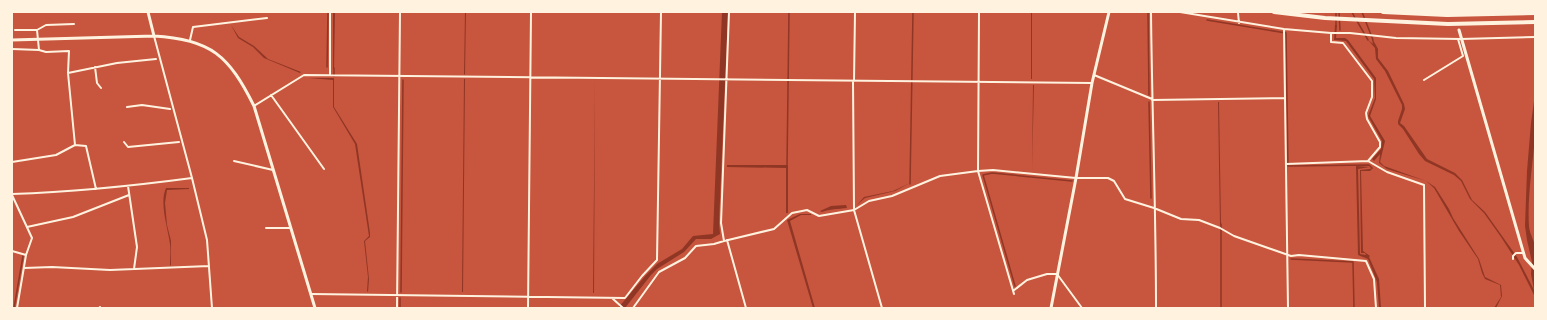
<svg xmlns="http://www.w3.org/2000/svg" width="1547" height="320" font-family="Commissioner,sans-serif">
	<rect width="100%" height="100%" fill="#c8553d"/>
	<path fill="#8f3625" d="M333 12H335L334 69H333Z
		M465 12H466L465 74 464 75Z
		M722 12H728L719 223 720 234 711 239H696L684 252 657 269 651 275 625 308H618L646 275 657 264 682 249 693 236 713 234Z
		M1031 12H1032V79H1031Z
		M231 25 239 37 254 46 268 59 301 72 300 73 264 58 253 47 238 38Z
		M1335 25H1337L1336 38H1345L1348 40 1376 78V99L1370 116 1385 141 1380 162 1384 166 1426 181 1435 187 1449 209 1453 218 1479 259 1485 277 1501 285 1502 296 1496 308H1494L1501 297 1500 285 1485 279 1482 273 1478 259 1459 231 1434 188 1426 181 1387 169 1379 163 1380 154 1374 161 1372 159 1381 149 1382 141 1368 116 1375 98 1374 79 1346 41 1334 40Z
		M1368 40 1373 44 1372 40H1373L1378 49V58L1388 71 1404 104 1405 109 1400 123 1404 126 1427 159 1455 173 1462 180 1472 200 1485 212 1517 257 1534 290 1531 274 1532 262 1527 240 1525 226 1527 171 1531 123 1535 94C1535 108 1536 121 1535 135 1533 165 1527 196 1529 227 1530 235 1535 241 1535 248H1534L1535 297 1519 265 1501 237 1484 213 1470 199 1461 181 1454 175 1425 161 1419 154 1403 129 1398 124V121L1402 109V105L1385 71 1376 59 1375 48Z
		M309 78H334V107L357 144 370 233V237L365 241 369 279 368 292 367 291 368 277 364 241 369 236 355 144 333 107V80Z
		M464 79H465L463 292H462Z
		M595 81 594 293H593Z
		M1033 85H1034L1032 170Z
		M1218 102H1219L1221 225H1220Z
		M727 165H788V213H786V168L727 167Z
		M1356 166 1370 167 1358 169 1360 254 1366 255 1365 253H1361L1360 170 1369 169 1373 168 1370 171H1361L1363 251 1370 256 1369 257 1379 279 1381 308H1379L1377 282 1368 259 1358 255Z
		M910 183 895 191 865 198 857 205 864 197 893 191Z
		M166 188H189V189L167 190 165 203 167 225 171 241V265L170 266C170 258 171 251 170 244 168 228 159 203 166 188Z
		M846 205 847 208C838 209 830 209 822 212L820 211 831 206Z
		M800 214H811V215H801L790 221 815 308H813L787 220Z"/>
	<g fill="none" stroke-linecap="round" stroke-linejoin="round">
		<path stroke="#8f3625" stroke-width="1.5" d="M1148 12 1149 95
			M1339 12 1340 30
			M1352 12 1355 18
			M1362 12 1373 40
			M1207 20 1286 33 1288 166 1369 165 1372 168
			M1357 21 1368 40
			M1336 26V12
			M327 67 328 12
			M334 76V68
			M1149 102 1151 198
			M787 166 789 12
			M910 184 913 12
			M1221 224V308
			M1291 259 1353 262 1354 308
			M1015 286 983 175 992 173 1072 181
			M401 292 403 80
			M14 308 23 256
			M400 308V298"/>
		<path stroke="#fff3e0" stroke-width="2" d="M979 12 978 171 1014 294
			M1151 12C1152 111 1156 209 1156 308
			M1180 12 1284 29 1331 33H1350L1396 38 1461 39 1535 37
			M1238 13 1239 23
			M74 24 46 25 37 30 39 50 46 52 69 51 68 73 75 145 86 146 96 189
			M1284 29 1288 308
			M15 30H37
			M1331 33V42L1343 43 1372 81V97L1366 113 1367 119 1380 142V147L1368 161
			M154 36 192 178 207 240 212 308
			M190 40 193 27 267 18
			M12 49 39 50
			M95 67 97 83 101 88
			M68 73 117 63 156 59
			M330 75V12
			M1094 75 1152 99
			M1424 80 1463 56 1458 39
			M853 81 854 210 882 308
			M854 81 855 12
			M271 95 324 169
			M1152 100 1285 98
			M254 106 304 75 1092 83
			M127 107 142 105 170 109
			M124 142 128 147 179 142
			M234 161 273 170
			M12 162 56 155 75 145
			M1286 164 1368 161 1387 172 1424 185 1425 308
			M128 186 137 247 134 269
			M12 194C72 192 132 186 192 178
			M12 195 32 238 26 255 17 308
			M27 227 73 217 129 195
			M266 228H290
			M727 240 746 308
			M724 241 774 229 792 213 807 210 819 216 854 210 869 201 892 196 940 176 978 171 993 170 1076 178H1108L1114 181 1125 199 1154 208 1181 219 1199 220 1220 228 1234 236 1291 256 1299 255 1366 261 1374 279 1376 308
			M12 251 26 255
			M1513 259V256L1516 253H1524
			M24 268 52 267 110 270 209 266
			M1013 291 1027 280 1047 274H1057L1082 308
			M311 294 625 298 642 276 657 260 661 12
			M612 298 623 308
			M99 308 100 307
			M397 308 400 12
			M528 308 531 12
			M633 308 659 272 685 258 696 246 714 244 724 241 721 223 729 12"/>
		<path stroke="#fff3e0" stroke-width="3" d="M1459 30 1525 258 1535 269"/>
		<path stroke="#fff3e0" stroke-width="3" d="M148 12 154 36
			M12 40 154 36C211 39 229 56 254 106L315 308
			M1051 308 1076 178 1092 83 1109 12"/>
		<path stroke="#fff3e0" stroke-width="4" d="M1274 12 1325 18 1448 24 1535 22
			M1383 12 1447 15 1535 13"/>
	</g>
	<rect width="1547" height="320" fill="none" stroke="#fff3e0" stroke-width="26"/>
</svg>
